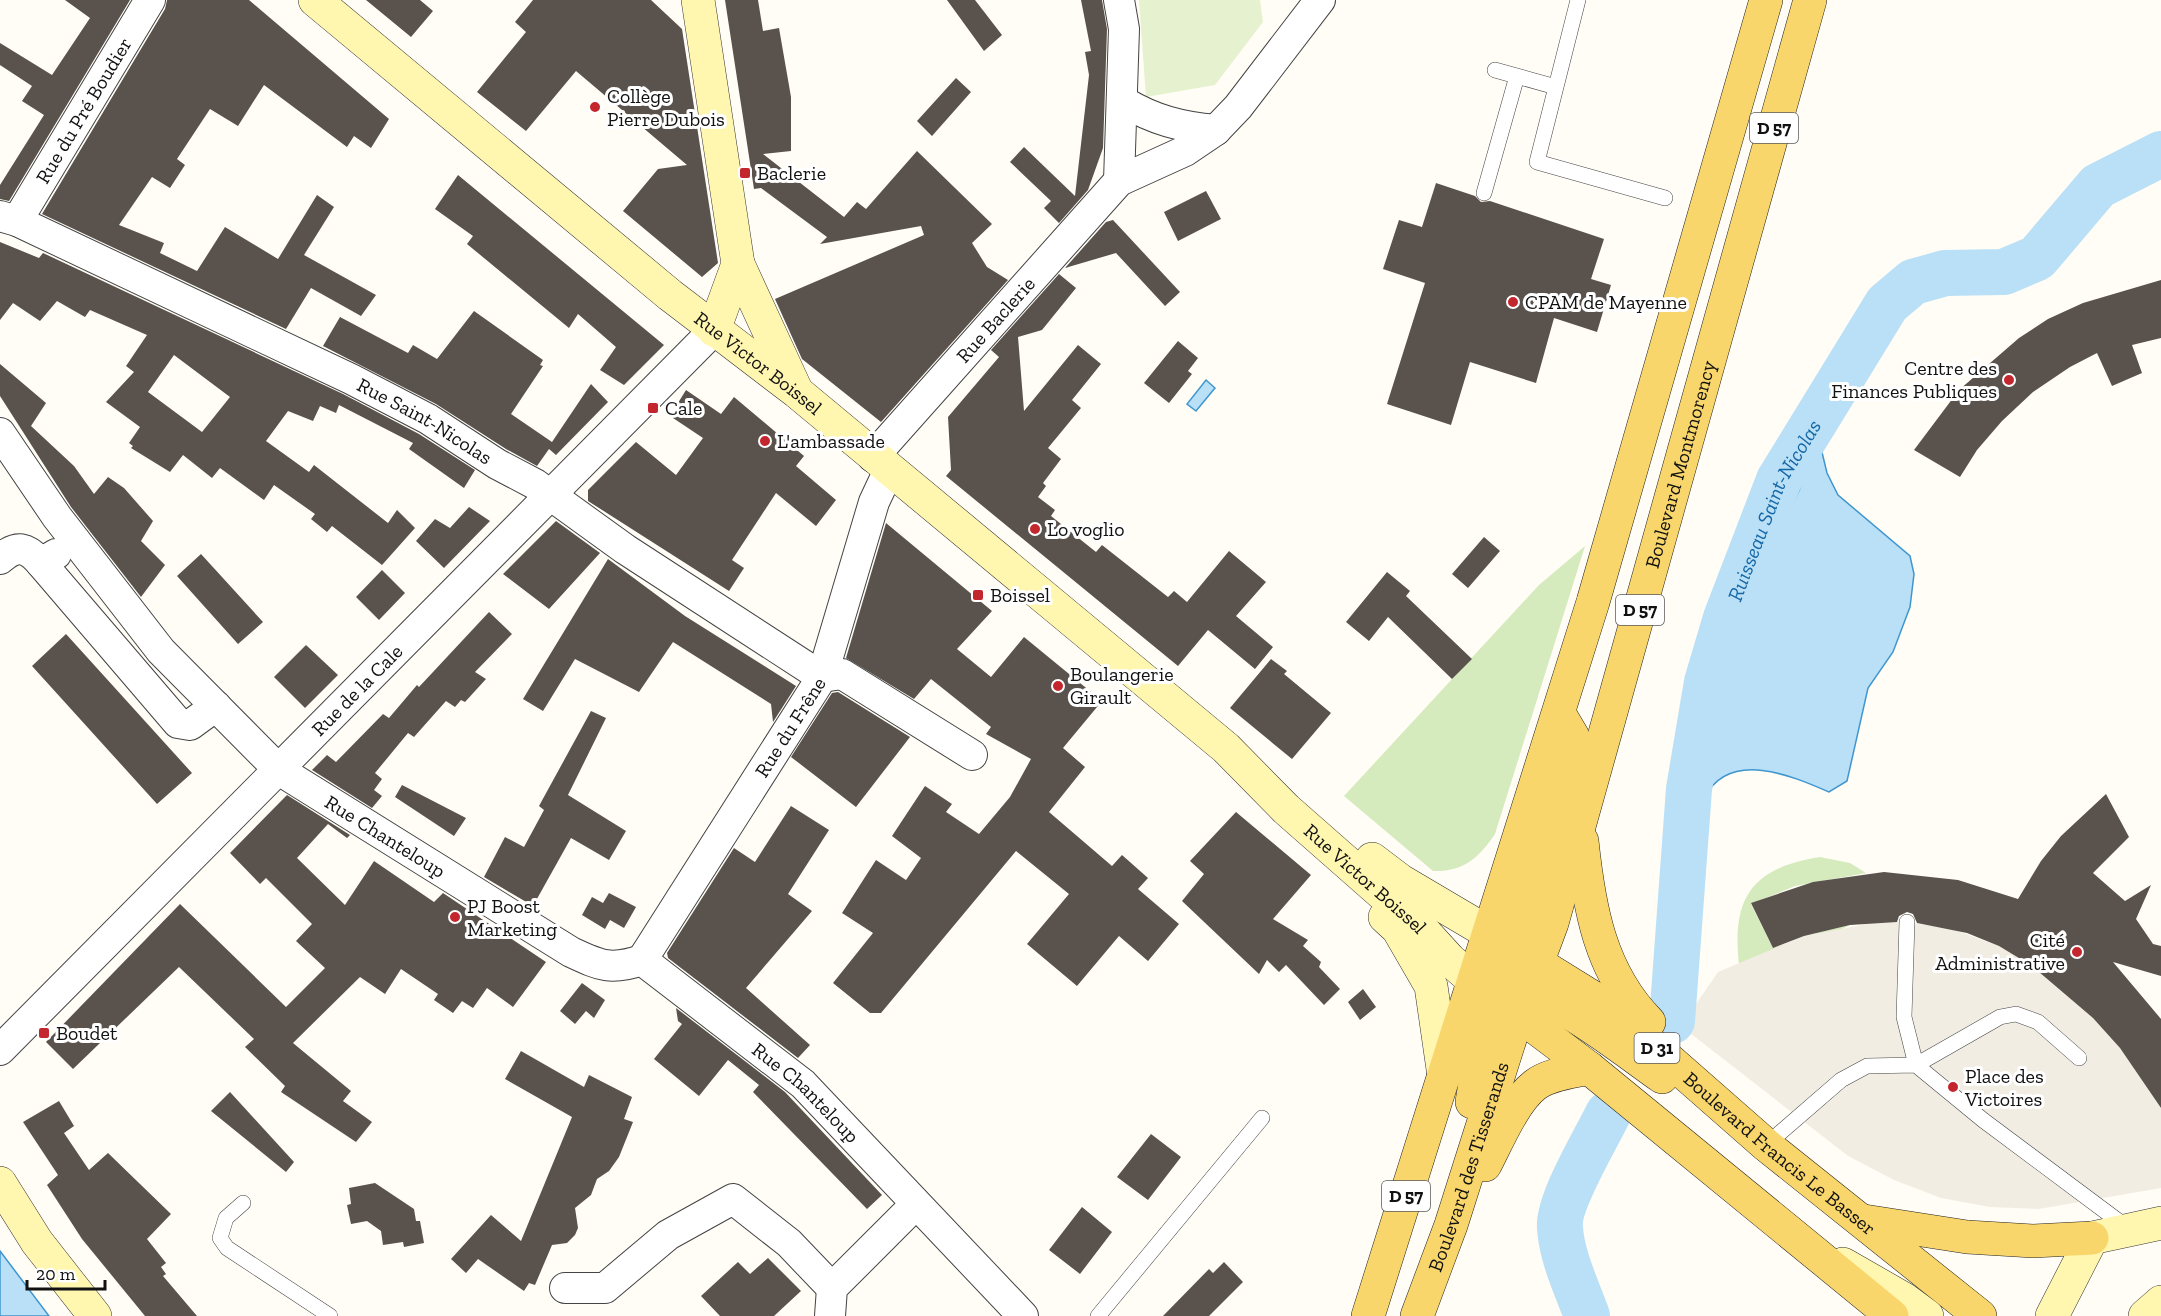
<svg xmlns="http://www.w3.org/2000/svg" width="2161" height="1316" font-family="'Zilla Slab',serif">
	<rect width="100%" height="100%" fill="#fffdf5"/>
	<path fill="#d5ebbd" d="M1585 546 1495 834C1479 858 1463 872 1433 871L1344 796 1539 585Z
		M1820 857 1850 863 1866 873 1795 886 1751 904 1773 948 1820 932 1850 925 1741 980C1730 908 1742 869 1820 857Z"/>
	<path fill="#e6f2cf" d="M1139 0H1260L1263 22 1215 85 1146 97Z"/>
	<path fill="#f1ede2" d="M1878 922H1907L1952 929 1999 946 2032 966 2093 1018 2120 1048 2161 1108V1188L2039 1209 1990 1207 1941 1198 1894 1180 1848 1156 1681 1026 1718 972 1804 936Z"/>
	<path fill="#b9e0f7" stroke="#3f96cf" stroke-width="1.5" d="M1206 380 1215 388 1196 411 1187 404Z
		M1820 444 1827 473 1838 495 1910 556 1914 574 1910 607 1893 652 1868 688 1847 781 1829 792C1792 776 1730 749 1705 797L1715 687 1720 666Z
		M0 1251 49 1316H0Z"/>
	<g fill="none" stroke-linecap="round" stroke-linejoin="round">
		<g stroke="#b9e0f7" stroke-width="46">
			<path id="s1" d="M1672 1021 1689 789 1707 682 1726 618 1779 480 1887 304 1913 282 1945 273 2004 272 2037 258 2098 186 2161 154"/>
			<path d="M1587 1316C1577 1288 1562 1258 1560 1228 1557 1203 1596 1139 1608 1114"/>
		</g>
	</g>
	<path fill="#5a524d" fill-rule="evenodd" d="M65 0H130L9 201 0 199V185L44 115 22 101 32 86 0 65V43L52 75 90 18Z
		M167 0H249L389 119 371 148 354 136 347 147 264 85 238 126 210 109 177 159 185 165 170 188 152 177 119 225 164 243 160 253 197 271 225 227 278 259 317 195 334 207 304 255 376 295 361 316 311 288 286 329 42 214 165 9Z
		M366 0H420L433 11 411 37Z
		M533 0H651L682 29 718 263 702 277 623 211 658 169 687 165 576 71 526 131 477 92 526 32 515 22Z
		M725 0H758L763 31 779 28 791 97V151L763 154 844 217 857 202 866 209 917 151 992 224 972 243 987 267 1008 280 881 422 802 359 775 299 924 235 921 226 820 244 827 237 761 188 754 189Z
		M947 0H975L1002 35 984 51Z
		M1081 0H1102L1107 29 1103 148 1088 190 1059 223 1044 208 1051 201 1010 162 1024 147 1075 196 1089 75 1085 52 1091 51Z
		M956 78 971 92 932 136 917 121Z
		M458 175 664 345 624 385 600 370 616 347 578 314 569 328 467 244 473 236 435 209Z
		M1436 183 1475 196 1481 202 1490 201 1604 239 1591 279 1611 285 1597 332 1554 318 1536 383 1470 362 1451 425 1387 404 1425 283 1383 269 1399 220 1422 227Z
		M1206 191 1221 219 1178 241 1164 212Z
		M1113 220 1180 292 1165 306 1116 253 1065 268 1106 222Z
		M0 242 39 258 43 253 343 394 419 434 475 470 464 488 409 449 413 443 339 405 336 413 320 406 313 421 288 411 266 441 309 472 314 465 388 523 397 510 415 528 382 565 332 526 327 532 311 519 315 514 274 485 264 500 220 468 212 478 183 455 170 472 131 448 133 446 129 443 140 427 106 402 134 372 126 366 147 335 90 310 85 317 57 301 40 321 13 303 0 320ZM174 355 230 397 202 432 148 392Z
		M1059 274 1076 288 1042 330 1018 337 1024 411 1078 345 1101 364 1072 400 1081 408 1048 448 1061 459 1043 483 1046 486 1038 497 1055 510 1051 516 1096 552 1102 545 1168 597 1174 591 1187 602 1229 551 1266 582 1236 616 1273 647 1255 669 1208 630 1178 666 946 476 951 470 948 417 999 357 991 350Z
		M2161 280V338L2132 345 2142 373 2112 386 2097 353 2070 367 2033 392 2002 421 1977 450 1960 477 1914 450 1959 390 2019 338 2048 319 2083 303Z
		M474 311 543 360 540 365 543 366 511 414 552 442 591 384 608 402 556 455 549 449 537 466 506 449 436 404 323 346 340 317 408 353 413 345 437 359Z
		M1178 341 1198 358 1188 371 1192 374 1169 403 1144 383Z
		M0 364 46 403 31 426 74 466 94 494 108 477 124 488 153 521 141 541 165 565 141 597 71 507 0 396Z
		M686 390 721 414 734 397 804 456 796 466 836 500 816 526 776 493 732 560 744 568 729 591 588 501V490L636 442 676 475 703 438 670 416Z
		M469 507 490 521 444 568 416 541 435 519 450 528Z
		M556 521 600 553 549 609 503 574Z
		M886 523 992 611 957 649 991 677 1024 637 1102 701 1063 748 1085 767 1049 812 1112 866 1122 855 1148 878 1138 889 1179 924 1148 961 1119 936 1077 986 1027 944 1069 894 1016 851 881 1013H870L833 983 873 933 842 913 876 860 906 880 921 858 892 836 925 786 952 804 946 812 979 834 1010 797 1031 759 986 734 991 727 931 679 914 699 846 658Z
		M1484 537 1500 551 1468 588 1452 574Z
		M201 554 263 622 238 644 177 576Z
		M608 559 685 616 796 686 766 733 773 722 771 704 673 642 639 692 575 659 543 711 523 699Z
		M382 570 405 593 379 620 356 597Z
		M1387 572 1410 591 1406 596 1472 659 1452 679 1388 617 1369 641 1346 622Z
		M489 612 512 634 475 672 486 679 465 702 461 700 455 707 446 701 414 737 408 733 375 773 382 779 374 790 382 796 372 808 312 770 327 755 336 762 383 714 389 718 417 685 419 687Z
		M66 634 192 773 157 804 32 666Z
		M306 645 338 675 305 708 274 677Z
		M1271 659 1287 671 1284 674 1331 713 1292 759 1230 708Z
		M838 692 910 737 856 807 791 757 832 693Z
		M591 711 606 718 568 795 626 831 609 860 571 838 533 906 484 877 505 837 524 847 544 810 539 806Z
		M402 785 466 818 454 836 395 797Z
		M2106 794 2129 837 2093 873 2125 901 2151 885 2136 919 2153 944 2161 946V976L2113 962 2161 1019V1108L2120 1048 2093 1018 2032 966 1999 946 1967 933 1917 923 1913 914 1907 912 1899 916 1897 922 1850 925 1804 936 1773 948 1751 903 1813 882 1884 872 1958 880 2018 899 2041 861 2061 836Z
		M287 795 350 835 347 838 328 824 297 858 345 905 374 861 434 902 443 893 546 962 513 1007 487 988 473 1008 462 1001 453 1013 434 1000 438 994 401 969 385 994 360 977 293 1043 351 1091 343 1101 372 1122 356 1142 281 1092 285 1086 245 1047 254 1039 179 967 73 1069 46 1042 180 904 286 1007 325 968 296 941 312 924 266 878 260 884 230 853Z
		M791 806 829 830 788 894 812 911 746 988 810 1045 798 1058 668 958 667 953 734 848 755 862Z
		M1236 812 1311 875 1273 919 1308 940 1303 946 1321 962 1319 967 1340 989 1324 1005 1286 965 1279 972 1267 960 1259 974 1182 901 1204 874 1190 861Z
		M609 893 636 907 624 928 610 920 605 929 582 915 592 897 603 903Z
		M582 983 605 1000 594 1018 586 1011 575 1024 560 1011Z
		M1363 989 1376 1007 1360 1020 1348 1002Z
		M676 1008 785 1092 882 1195 867 1209 753 1092 759 1085 728 1060 699 1096 654 1059 682 1024 678 1021Z
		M521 1051 584 1087 589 1075 632 1097 624 1119 633 1122 619 1157 609 1171 597 1179 591 1195 575 1208 578 1228 575 1235 567 1243 552 1245 535 1285 529 1283 524 1291 478 1259 466 1273 451 1259 491 1215 521 1241 572 1117 505 1079Z
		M230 1092 294 1162 286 1172 211 1111Z
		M59 1101 74 1126 64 1133 89 1170 108 1153 171 1214 147 1239 166 1263 161 1267 166 1274 163 1276 197 1316H145L82 1239 47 1185 58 1175 23 1122Z
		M1151 1134 1181 1157 1148 1200 1117 1177Z
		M375 1183 414 1209 416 1221H420L424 1243 404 1247 403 1242 383 1245 381 1231 367 1221 351 1224 347 1205 351 1204 349 1188Z
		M1082 1207 1112 1232 1080 1274 1049 1250Z
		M768 1258 801 1291 774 1316H720L701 1296 738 1262 750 1274Z
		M1224 1262 1243 1282 1209 1316H1163L1209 1269 1213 1273Z"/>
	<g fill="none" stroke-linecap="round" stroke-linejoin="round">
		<defs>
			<path id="lane" d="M1578 0 1537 162 1665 198
				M1495 70 1556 87
				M1484 193 1517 76
				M1907 922 1904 1017 1916 1065 1983 1120 2129 1229
				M1766 1145 1841 1080 1867 1066 1916 1065 2000 1017 2016 1014 2038 1022 2079 1058
				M243 1203 226 1218 220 1238 227 1248 330 1316
				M1098 1316 1262 1118"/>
			<g id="street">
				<path d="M1119 0 1124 29 1119 181"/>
				<path d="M1124 102C1154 120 1181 127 1216 130"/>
				<path id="s2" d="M0 216 17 221 351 379 428 419 497 464 535 484 625 549 822 677 842 674 972 755"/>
				<path id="s3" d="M17 221 150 0"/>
				<path id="s4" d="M0 433 57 517 161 651 279 770 571 952C599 965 610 971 642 960L803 1084 1023 1316"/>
				<path id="s5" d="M873 457 1119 181 1185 151 1216 130 1238 107 1320 0"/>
				<path d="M0 559C17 544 27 547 41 563L56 554"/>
				<path d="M41 563 178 723 190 725 216 706"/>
				<path id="s6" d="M642 960 822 677 874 502 889 470"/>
				<path id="s7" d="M0 1050 714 330"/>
				<path d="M565 1288H605L668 1235 733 1199 789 1243 832 1288"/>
				<path d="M830 1316 832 1288 916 1204"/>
			</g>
			<g id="secondary">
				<path id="s8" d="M315 0 670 295 797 392 1226 748 1286 809 1419 926 1450 960 1475 982"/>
				<path d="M698 0 738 264 714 330"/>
				<path d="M738 264 796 390"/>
				<path d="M1372 859 1401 881 1489 933"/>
				<path d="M1385 917 1398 929 1431 986 1444 1076"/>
				<path d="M0 1183 37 1242 95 1316"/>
				<path d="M1843 1264 1904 1299 1927 1316"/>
				<path d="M2052 1316 2092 1238 2161 1223"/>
				<path d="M2145 1316 2161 1302"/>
			</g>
			<g id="primary">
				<path d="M1582 841C1589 908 1600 972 1649 1022"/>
				<path id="s9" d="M1489 933 1610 1008 1766 1145 1980 1316"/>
				<path d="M1475 982 1589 1068 1892 1316"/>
				<path d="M1506 984C1563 1001 1614 1043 1662 1077"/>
				<path d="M1472 1102 1480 1053 1526 909 1573 737 1560 715"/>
				<path d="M1485 1165C1497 1142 1514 1101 1535 1085 1549 1074 1572 1072 1589 1068"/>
				<path d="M1864 1221 1967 1237 2033 1241 2092 1238"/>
				<path d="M1368 1316 1593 602 1766 0"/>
				<path id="s10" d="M1417 1316 1451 1225 1517 1017 1552 923 1810 0"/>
			</g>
		</defs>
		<use href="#lane" stroke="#444" stroke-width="16"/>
		<use href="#street" stroke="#444" stroke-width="32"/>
		<use href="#secondary" stroke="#333" stroke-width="34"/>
		<use href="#primary" stroke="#222" stroke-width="34"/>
		<use href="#lane" stroke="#fff" stroke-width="15"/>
		<use href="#street" stroke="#fff" stroke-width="30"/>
		<use href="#secondary" stroke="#fff6b0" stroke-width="33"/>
		<use href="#primary" stroke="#f9d66b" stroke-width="33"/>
	</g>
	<g fill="#c4262e" stroke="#fff" stroke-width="2">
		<circle cx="595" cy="107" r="6"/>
		<rect x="739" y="167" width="12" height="12" rx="3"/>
		<circle cx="1513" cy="302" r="6"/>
		<circle cx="2009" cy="380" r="6"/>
		<rect x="647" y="402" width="12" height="12" rx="3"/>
		<circle cx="765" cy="441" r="6"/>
		<circle cx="1035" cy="529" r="6"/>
		<rect x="972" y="589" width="12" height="12" rx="3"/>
		<circle cx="1058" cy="686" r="6"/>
		<circle cx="455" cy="917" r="6"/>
		<circle cx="2077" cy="952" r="6"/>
		<rect x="38" y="1027" width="12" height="12" rx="3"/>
		<circle cx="1953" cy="1087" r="6"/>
	</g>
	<g text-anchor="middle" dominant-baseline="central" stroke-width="6" stroke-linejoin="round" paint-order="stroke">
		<g fill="#fff" stroke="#585858" stroke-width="1.5">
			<rect x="1750" y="113" width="48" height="30" rx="4.5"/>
			<rect x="1616" y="595" width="48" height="30" rx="4.5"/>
			<rect x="1634.5" y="1033" width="45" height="30" rx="4.5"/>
			<rect x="1382" y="1181" width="48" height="30" rx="4.5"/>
		</g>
		<g font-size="18" font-weight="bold" fill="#111">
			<text x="1774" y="128">D 57</text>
			<text x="1640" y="610">D 57</text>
			<text x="1657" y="1048">D 31</text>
			<text x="1406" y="1196">D 57</text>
		</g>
		<g font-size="20" fill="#111" stroke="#fff" text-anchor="start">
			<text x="607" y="96">Collège<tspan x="607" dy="23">Pierre Dubois</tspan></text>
			<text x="757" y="173">Baclerie</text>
			<text x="1525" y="302">CPAM de Mayenne</text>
			<text x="1997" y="368" text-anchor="end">Centre des<tspan x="1997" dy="23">Finances Publiques</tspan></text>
			<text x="665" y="408">Cale</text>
			<text x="777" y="441">L'ambassade</text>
			<text x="1047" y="529">Lo voglio</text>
			<text x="990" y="595">Boissel</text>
			<text x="1070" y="674">Boulangerie<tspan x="1070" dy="23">Girault</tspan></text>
			<text x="467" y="906">PJ Boost<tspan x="467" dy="23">Marketing</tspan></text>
			<text x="2065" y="940" text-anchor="end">Cité<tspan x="2065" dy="23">Administrative</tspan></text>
			<text x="56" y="1033">Boudet</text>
			<text x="1965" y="1076">Place des<tspan x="1965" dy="23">Victoires</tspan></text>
		</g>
		<g font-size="20" fill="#111" stroke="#fff">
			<text stroke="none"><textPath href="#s3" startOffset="129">Rue du Pré Boudier</textPath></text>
			<text stroke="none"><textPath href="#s5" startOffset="184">Rue Baclerie</textPath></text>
			<text stroke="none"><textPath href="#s8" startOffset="573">Rue Victor Boissel</textPath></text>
			<text stroke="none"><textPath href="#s2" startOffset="472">Rue Saint-Nicolas</textPath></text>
			<text stroke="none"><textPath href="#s10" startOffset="892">Boulevard Montmorency</textPath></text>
			<text stroke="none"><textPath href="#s7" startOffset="507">Rue de la Cale</textPath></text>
			<text stroke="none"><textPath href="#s6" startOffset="276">Rue du Frêne</textPath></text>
			<text stroke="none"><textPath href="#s4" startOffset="564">Rue Chanteloup</textPath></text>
			<text stroke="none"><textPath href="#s8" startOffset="1370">Rue Victor Boissel</textPath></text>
			<text stroke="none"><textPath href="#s4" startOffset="1068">Rue Chanteloup</textPath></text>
			<text stroke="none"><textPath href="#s9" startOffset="366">Boulevard Francis Le Basser</textPath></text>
			<text stroke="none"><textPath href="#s10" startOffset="158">Boulevard des Tisserands</textPath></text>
		</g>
		<g font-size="21" font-style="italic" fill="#1768a6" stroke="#fff">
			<text stroke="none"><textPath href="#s1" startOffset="526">Ruisseau Saint-Nicolas</textPath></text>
		</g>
	</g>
	<path d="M27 1280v9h78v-9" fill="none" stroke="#111111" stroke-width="3"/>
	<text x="36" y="1280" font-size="18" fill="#111111" stroke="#ffffff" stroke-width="4.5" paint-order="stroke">20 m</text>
</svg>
